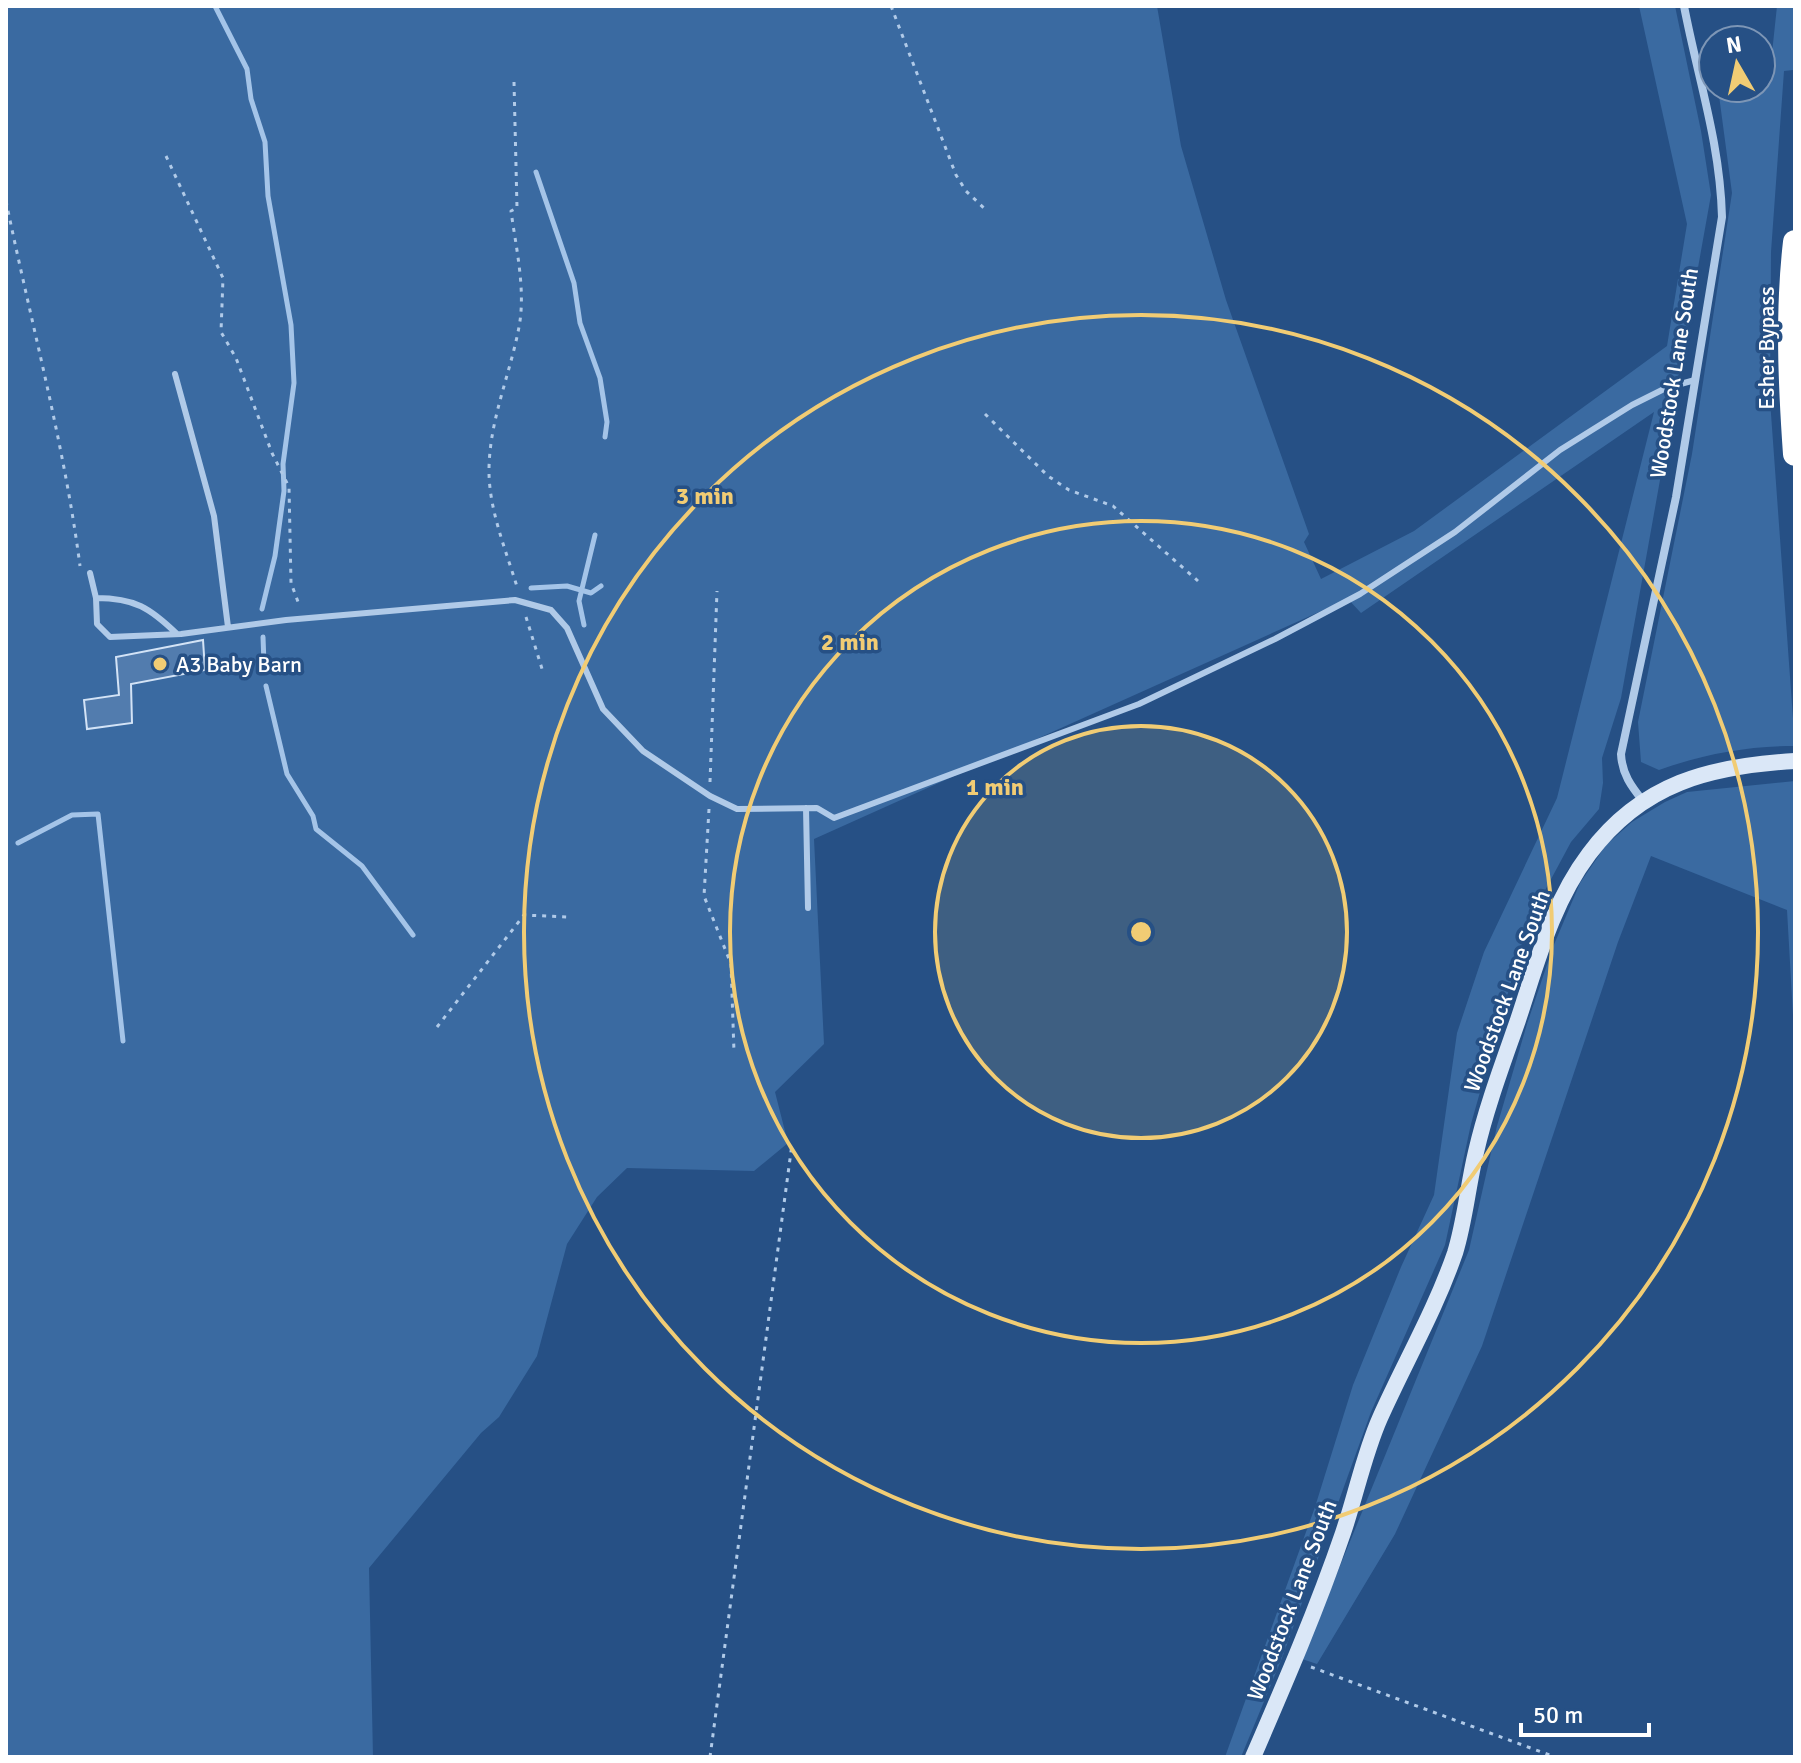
<svg xmlns="http://www.w3.org/2000/svg" width="1801" height="1763" font-family="Signika,sans-serif">
	<rect width="100%" height="100%" fill="#265085"/>
	<path fill="#3a6aa1" d="M6 6H1157L1181 146 1226 300 1309 534 1304 542 1321 579 1414 531 1667 346 1687 224 1639 6H1675L1701 131 1711 195 1621 698 1602 758 1603 783 1599 809 1571 842 1528 922 1471 1124 1445 1245 1371 1412 1282 1658 1241 1757H1225L1315 1507 1353 1385 1401 1267 1434 1195 1457 1033 1484 952 1557 798 1654 412 1361 613 1348 599 814 839 824 1044 775 1092 788 1143 754 1171 627 1168 597 1197 567 1244 537 1356 499 1417 481 1433 369 1568 373 1757H6Z
		M1777 6H1795L1793 70 1784 71 1771 252 1770 400 1795 746C1748 746 1704 754 1659 770L1641 762 1638 722 1692 454 1732 193 1718 88H1761V74L1770 72Z
		M1795 781V1050L1787 910 1651 856 1618 942 1482 1346 1395 1534 1317 1664 1302 1659 1469 1250 1497 1126 1527 1024 1553 947 1580 883 1606 845 1632 822 1665 802 1687 792Z"/>
	<g fill="none" stroke-linecap="round" stroke-linejoin="round">
		<path stroke="#a4c4e8" stroke-width="5" d="M215 6 247 69 251 99 265 142 268 196 291 325 294 383 283 464 284 491 275 556 262 609
			M536 172 574 283 580 323 600 378 607 422 605 437
			M531 588 567 586 591 593 601 586
			M584 625 579 601 595 535
			M263 637 264 664
			M266 686 287 774 313 816 316 829 362 866 413 935
			M18 843 72 815 98 814 123 1041"/>
	</g>
	<path fill="#527cae" stroke="#d3e3f6" stroke-width="2" d="M203 640 205 670 131 684 132 723 87 729 84 700 119 695 116 657Z"/>
	<g fill="none" stroke-linecap="round" stroke-linejoin="round">
		<path stroke="#b0cae8" stroke-width="3" stroke-dasharray="4 6" stroke-linecap="butt" d="M891 6 956 175 966 191 985 209
			M514 82 517 208 511 211C516 248 526 290 519 327 510 375 489 421 489 471 489 511 507 553 518 590
			M166 156 223 278 221 332 236 358 272 453 289 487 291 583 300 607
			M6 201C31 323 64 443 80 566
			M985 414 1048 476 1069 490 1113 506 1198 581
			M526 617 543 672
			M710 782 717 591
			M709 809 704 896 731 964 734 1052
			M437 1027 524 915 567 917
			M1311 1667 1555 1757
			M710 1757 792 1144"/>
		<path stroke="#b0cae8" stroke-width="6" d="M175 374 214 516 228 627
			M90 573 96 598 97 624 110 637 181 634 286 620 515 600 551 610 567 628 603 709 643 751 710 796 737 809 817 808 834 818 1139 704 1275 639 1360 594 1455 532 1560 450 1632 405 1666 388 1695 380
			M96 598C135 598 150 608 177 634
			M806 808 808 908"/>
		<path stroke="#b0cae8" stroke-width="8" d="M1643 801C1631 786 1622 774 1621 754L1676 497 1722 217C1720 142 1698 79 1684 6"/>
		<path stroke="#dae7f7" stroke-width="16" d="M1253 1757C1285 1683 1317 1609 1343 1533 1356 1495 1364 1454 1380 1418 1405 1362 1435 1311 1455 1253 1465 1221 1468 1185 1476 1152 1486 1108 1503 1063 1518 1020 1537 963 1552 903 1589 854 1642 783 1710 766 1795 761"/>
		<path stroke="#fff" stroke-width="24" d="M1795 242C1787 312 1790 383 1795 454"/>
	</g>
	<circle cx="1141" cy="932" r="206" fill="#f1cc74" fill-opacity=".12"/>
	<g fill="none" stroke="#f1cc74" stroke-width="4">
		<circle cx="1141" cy="932" r="206"/>
		<circle cx="1141" cy="932" r="411"/>
		<circle cx="1141" cy="932" r="617"/>
	</g>
	<circle fill="#f1cc74" stroke="#265085" stroke-width="3" cx="160" cy="664" r="8"/>
	<g text-anchor="middle" dominant-baseline="central" stroke-width="7" stroke-linejoin="round" paint-order="stroke">
		<g font-size="22" fill="#fff" stroke="#265085">
			<text transform="translate(1766 348) rotate(-90)">Esher Bypass</text>
			<text transform="translate(1674 373) rotate(-81)">Woodstock Lane South</text>
			<text transform="translate(1507 991) rotate(-70)">Woodstock Lane South</text>
			<text transform="translate(1292 1600) rotate(-69)">Woodstock Lane South</text>
		</g>
		<g font-size="22" fill="#fff" stroke="#265085" text-anchor="start">
			<text x="176" y="664">A3 Baby Barn</text>
		</g>
	</g>
	<circle cx="1141" cy="932" r="12" fill="#f1cc74" stroke="#265085" stroke-width="4"/>
	<g font-size="24" text-anchor="middle" font-weight="bold" fill="#f1cc74" stroke="#265085" stroke-width="7" stroke-linejoin="round" paint-order="stroke">
		<text x="705" y="504">3 min</text>
		<text x="850" y="650">2 min</text>
		<text x="995" y="795">1 min</text>
	</g>
	<rect width="1801" height="1763" fill="none" stroke="#ffffff" stroke-width="16"/>
	<g transform="translate(1737 64) rotate(351)"><circle r="38" fill="#265085" stroke="#7d96b6" stroke-width="2"/>
	<path d="M0-6L14 30L0 20L-14 30Z" fill="#f1cc74"/>
	<text y="-12" font-size="22" font-weight="bold" text-anchor="middle" fill="#ffffff">N</text>
	</g>
	<path d="M1521 1723v12h128v-12" fill="none" stroke="#ffffff" stroke-width="4"/>
	<text x="1533" y="1723" font-size="24" fill="#ffffff" stroke="#265085" stroke-width="6" paint-order="stroke">50 m</text>
</svg>
